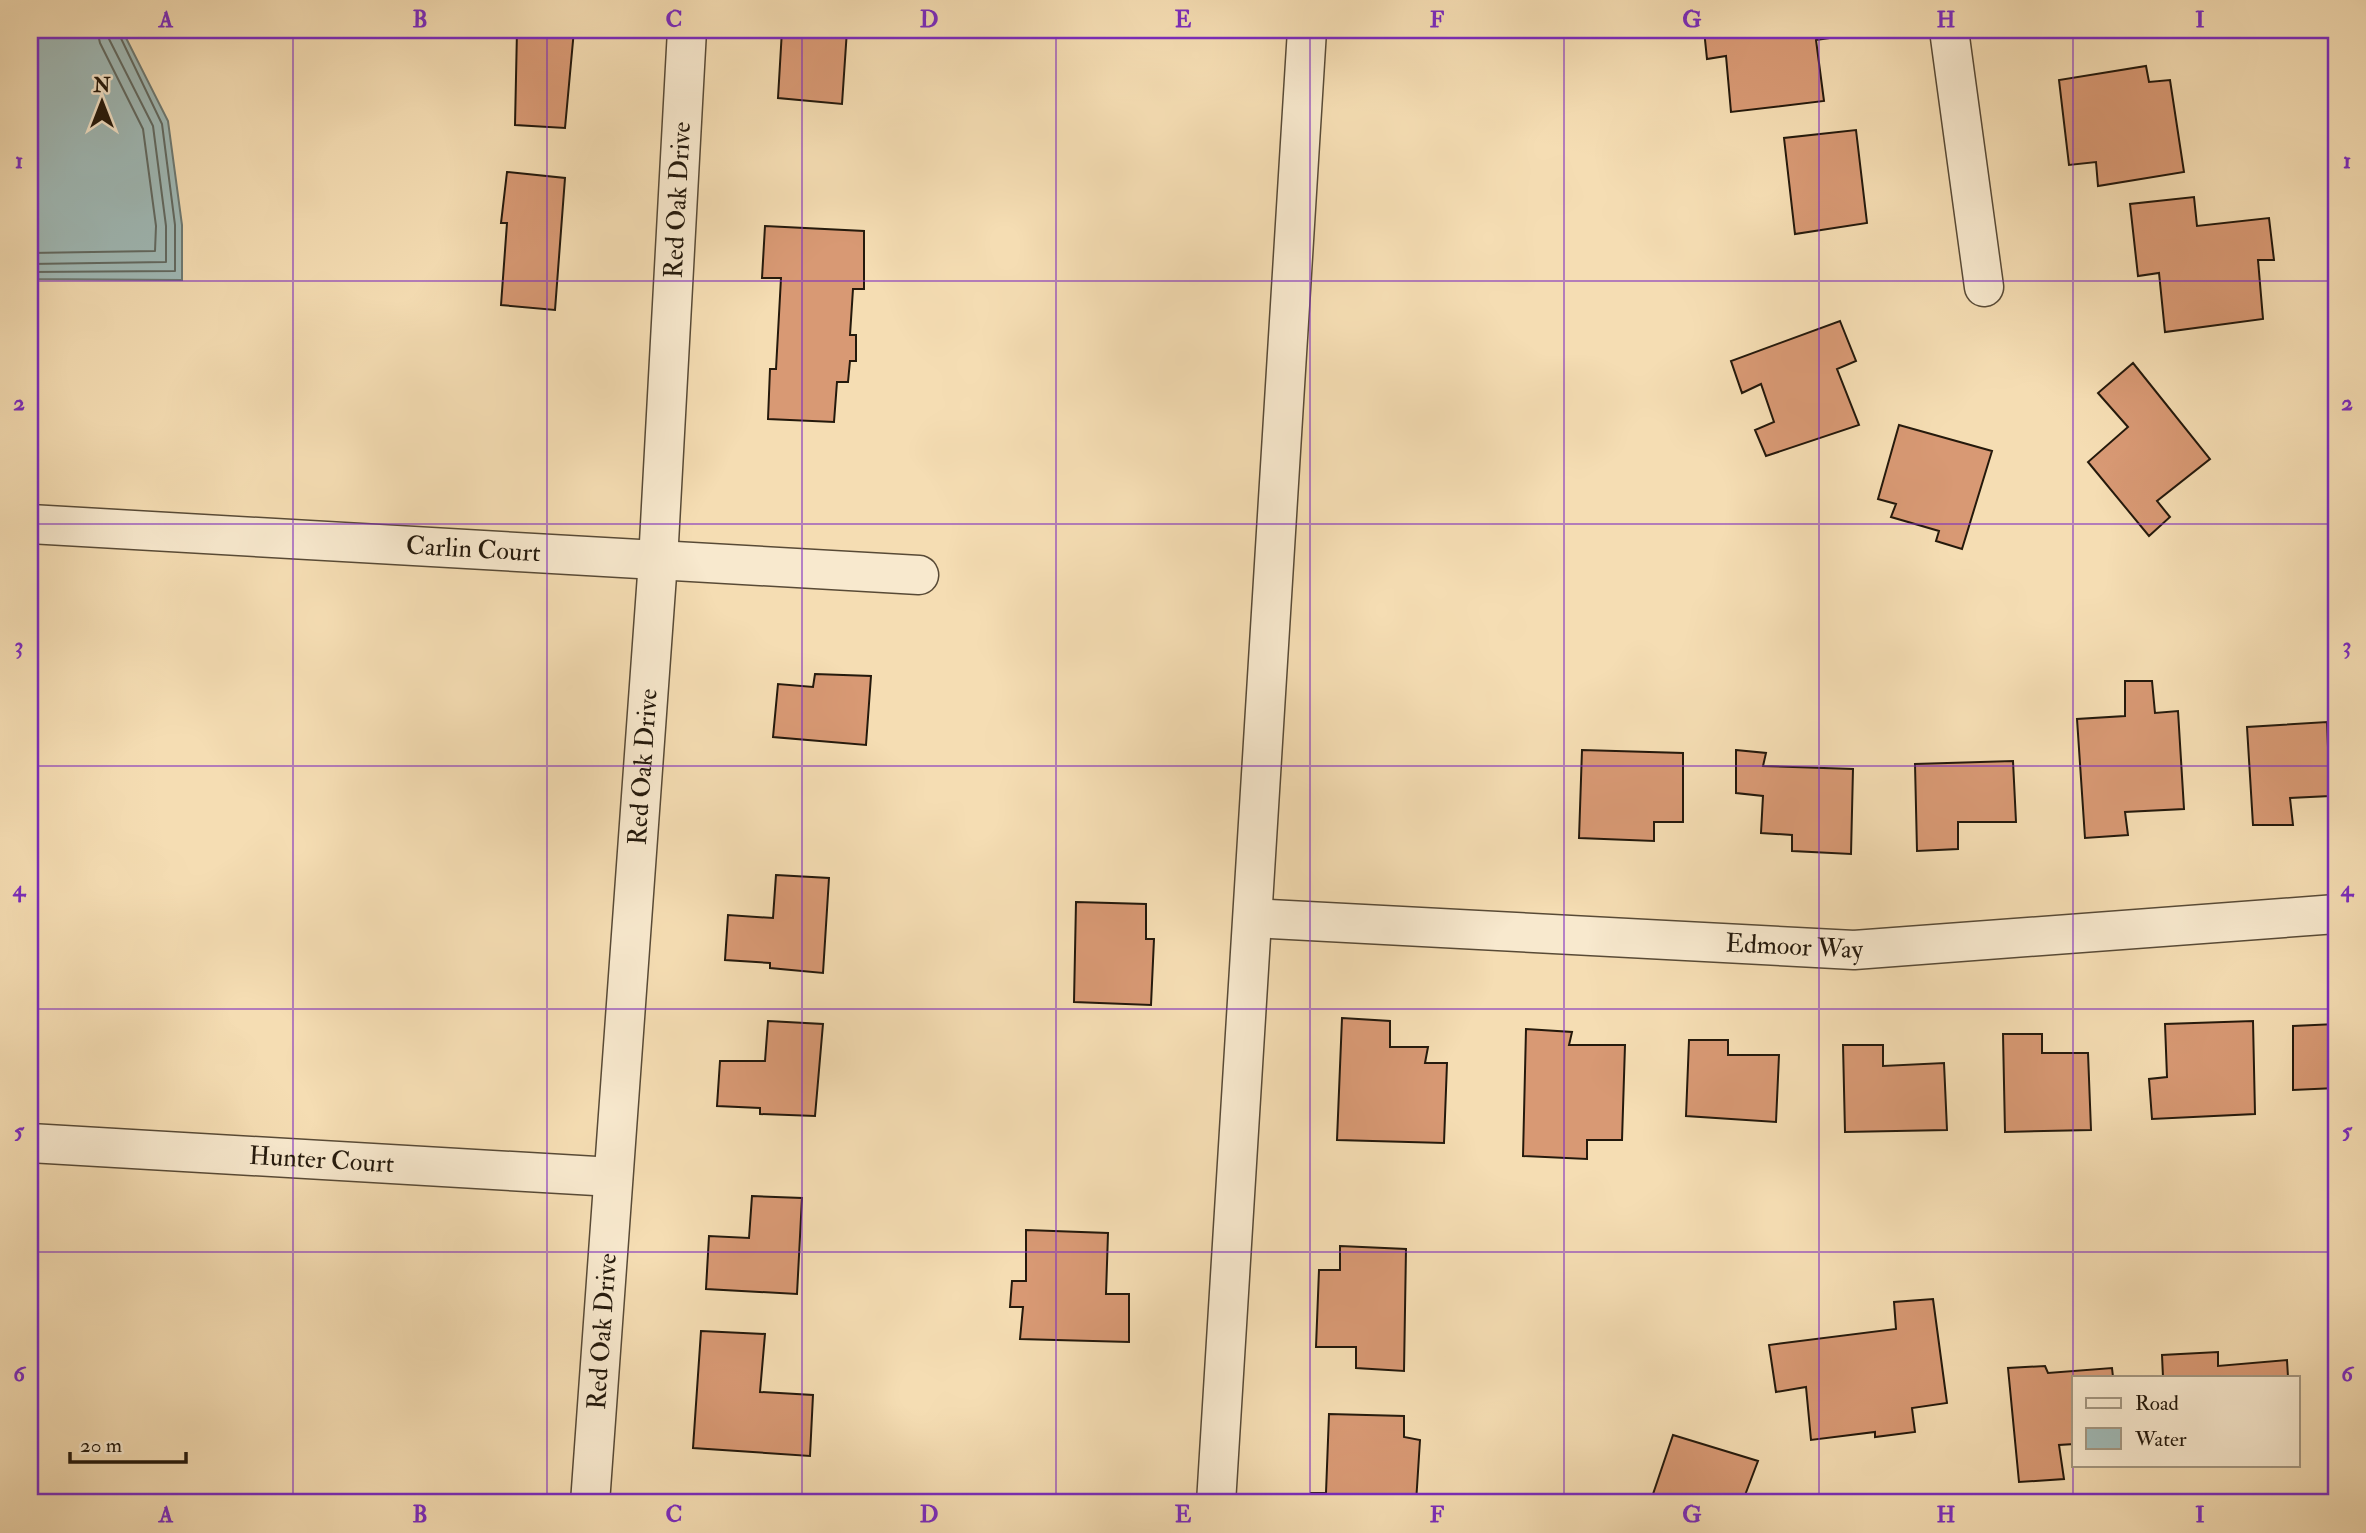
<svg xmlns="http://www.w3.org/2000/svg" width="2366" height="1533" font-family="'IM FELL Double Pica',serif">
	<rect width="100%" height="100%" fill="#f5ddb3"/>
	<filter id="stains"><feTurbulence type="fractalNoise" baseFrequency=".00286" numOctaves="4"/><feColorMatrix values="0 0 0 0 .2 0 0 0 0 .09 0 0 0 0 .02 0 0 0 .5 -.17"/></filter>
	<radialGradient id="worn" r=".72"><stop offset=".6" stop-color="#630" stop-opacity="0"/><stop offset="1" stop-color="#630" stop-opacity=".3"/></radialGradient>
	<path fill="#a0bab7" stroke="#6e7a73" stroke-width="2" d="M30 30H122L168 121 182 225V280L30 279Z"/>
	<g fill="none" stroke-linecap="round" stroke-linejoin="round">
		<path stroke="#626a62" stroke-width="2" d="M30 253 155 251 156 226 143 129 100 43 97 30
			M30 264 166 262V226L153 126 109 39 108 30
			M30 272 175 271V225L162 124 117 30"/>
	</g>
	<path fill="#d89974" stroke="#24190c" stroke-width="2" d="M517 30H574L565 128 515 125Z
		M782 30H847L842 104 778 98Z
		M1704 30H1850L1851 35 1816 40 1824 101 1731 112 1726 56 1707 59Z
		M2146 66 2149 82 2170 80 2184 172 2098 186 2096 162 2069 165 2059 80Z
		M1856 130 1867 223 1795 234 1784 138Z
		M507 172 565 178 555 310 501 305 507 223H501Z
		M2194 197 2197 226 2269 218 2274 260H2258L2263 319 2165 332 2159 273 2138 276 2130 204Z
		M765 226 864 231V289H853L850 335H856V361H850L848 382H837L834 422 768 419 770 369H776L781 278H762Z
		M1840 321 1856 361 1837 369 1859 425 1766 456 1755 430 1774 422 1761 384 1742 393 1731 361Z
		M2133 363 2210 459 2157 501 2170 517 2149 536 2088 462 2128 427 2098 393Z
		M1899 425 1992 451 1962 549 1936 541 1939 531 1891 517 1896 504 1878 499Z
		M815 674 871 676 866 745 773 737 778 684 813 687Z
		M2125 681H2152L2155 713 2178 711 2184 809 2125 812 2128 835 2085 838 2077 719 2125 716Z
		M2327 722 2330 796 2290 798 2293 825H2253L2247 727Z
		M1582 750 1683 753V822H1654V841L1579 838Z
		M1736 750 1766 753 1763 766 1853 769 1851 854 1792 851V835L1761 833 1763 796 1736 793Z
		M2013 761 2016 822H1958V849L1917 851 1915 764Z
		M776 875 829 878 823 973 770 968V963L725 960 728 915 773 918Z
		M1076 902 1146 904V939H1154L1151 1005 1074 1002Z
		M1342 1018 1390 1021V1047H1428L1425 1063H1447L1444 1143 1337 1140Z
		M768 1021 823 1024 815 1116 760 1114V1108L717 1106 720 1061H765Z
		M2253 1021 2255 1114 2152 1119 2149 1079 2167 1077 2165 1024Z
		M2336 1024V1088L2293 1090V1026Z
		M1526 1029 1572 1032 1569 1045H1625L1622 1140H1587V1159L1523 1156Z
		M2003 1034H2042V1053H2088L2091 1130 2005 1132Z
		M1689 1040H1728V1055H1779L1776 1122 1686 1116Z
		M1843 1045H1883V1066L1944 1063 1947 1130 1845 1132Z
		M752 1196 802 1198 797 1294 706 1289 709 1236 749 1238Z
		M1026 1230 1108 1233 1106 1294H1129V1342L1020 1339 1023 1307H1010L1012 1281H1026Z
		M1340 1246 1406 1249 1404 1371 1356 1368V1347H1316L1319 1270H1340Z
		M1933 1299 1947 1403 1912 1408 1915 1432 1875 1437V1432L1811 1440 1806 1387 1776 1392 1769 1345 1896 1329 1894 1302Z
		M701 1331 765 1334 760 1392 813 1395 810 1456 693 1448Z
		M2218 1352V1366L2287 1360 2288 1377H2163L2162 1355Z
		M2045 1366 2048 1373 2112 1368 2113 1377H2074V1444L2059 1445 2064 1479 2019 1482 2008 1368Z
		M1329 1414 1404 1416V1437L1420 1440 1416 1503H1311V1493H1326Z
		M1673 1435 1758 1461 1742 1503H1650Z"/>
	<g fill="none" stroke-linecap="round" stroke-linejoin="round">
		<defs>
			<g id="minor">
				<path d="M1949 30 1984 287"/>
				<path id="s1" d="M30 524 919 575"/>
				<path id="s2" d="M1253 918 1854 950 2336 914"/>
				<path id="s3" d="M30 1143 613 1177"/>
				<path id="s4" d="M590 1503 658 561 687 30"/>
				<path d="M1216 1503 1307 30"/>
			</g>
		</defs>
		<use href="#minor" stroke="#584a36" stroke-width="41"/>
		<use href="#minor" stroke="#f8e9ce" stroke-width="38"/>
	</g>
	<path fill="none" stroke="#7b2cbf" stroke-width="2" stroke-opacity="0.55" d="M293 30V1503M547 30V1503M802 30V1503M1056 30V1503M1310 30V1503M1564 30V1503M1819 30V1503M2073 30V1503M30 281H2336M30 524H2336M30 766H2336M30 1009H2336M30 1252H2336"/>
	<g text-anchor="middle" dominant-baseline="central" stroke-width="5" stroke-linejoin="round" paint-order="stroke">
		<g font-size="26" fill="#24190c" stroke="#f8e9ce">
			<text stroke="none"><textPath href="#s4" startOffset="1306">Red Oak Drive</textPath></text>
			<text stroke="none"><textPath href="#s1" startOffset="444">Carlin Court</textPath></text>
			<text stroke="none"><textPath href="#s4" startOffset="738">Red Oak Drive</textPath></text>
			<text stroke="none"><textPath href="#s2" startOffset="542">Edmoor Way</textPath></text>
			<text stroke="none"><textPath href="#s3" startOffset="292">Hunter Court</textPath></text>
			<text stroke="none"><textPath href="#s4" startOffset="172">Red Oak Drive</textPath></text>
		</g>
	</g>
	<rect width="2366" height="1533" fill="none" stroke="#f5ddb3" stroke-width="77"/>
	<rect x="2072" y="1376" width="228" height="91" fill="#f8e9ce" stroke="#a39680" stroke-width="2"/>
	<rect x="2086" y="1398" width="35" height="10" fill="#f8e9ce" stroke="#a39680" stroke-width="2"/>
	<text x="2135" y="1410" font-size="21" fill="#24190c">Road</text>
	<rect x="2086" y="1428" width="35" height="21" fill="#a0bab7" stroke="#a39680" stroke-width="2"/>
	<text x="2135" y="1446" font-size="21" fill="#24190c">Water</text>
	<g transform="translate(102 102)" stroke="#f8e9ce" stroke-width="5" paint-order="stroke">
	<path d="M0-5L12 26L0 18L-12 26Z" fill="#24190c"/>
	<text y="-10" font-size="19" font-weight="bold" text-anchor="middle" fill="#24190c">N</text>
	</g>
	<path d="M70 1452v10h116v-10" fill="none" stroke="#24190c" stroke-width="3.5"/>
	<text x="80" y="1452" font-size="21" fill="#24190c" stroke="#f8e9ce" stroke-width="5" paint-order="stroke">20 m</text>
	<rect x="38" y="38" width="2290" height="1456" fill="none" stroke="#7b2cbf" stroke-width="2.5"/>
	<g font-size="23" text-anchor="middle" font-weight="bold" fill="#7b2cbf">
		<text x="166" y="27">A</text>
		<text x="420" y="27">B</text>
		<text x="674" y="27">C</text>
		<text x="929" y="27">D</text>
		<text x="1183" y="27">E</text>
		<text x="1437" y="27">F</text>
		<text x="1692" y="27">G</text>
		<text x="1946" y="27">H</text>
		<text x="2200" y="27">I</text>
		<text x="19" y="168">1</text>
		<text x="2347" y="168">1</text>
		<text x="19" y="410">2</text>
		<text x="2347" y="410">2</text>
		<text x="19" y="653">3</text>
		<text x="2347" y="653">3</text>
		<text x="19" y="896">4</text>
		<text x="2347" y="896">4</text>
		<text x="19" y="1138">5</text>
		<text x="2347" y="1138">5</text>
		<text x="19" y="1381">6</text>
		<text x="2347" y="1381">6</text>
		<text x="166" y="1522">A</text>
		<text x="420" y="1522">B</text>
		<text x="674" y="1522">C</text>
		<text x="929" y="1522">D</text>
		<text x="1183" y="1522">E</text>
		<text x="1437" y="1522">F</text>
		<text x="1692" y="1522">G</text>
		<text x="1946" y="1522">H</text>
		<text x="2200" y="1522">I</text>
	</g>
	<rect width="100%" height="100%" filter="url(#stains)"/>
	<rect width="100%" height="100%" fill="url(#worn)"/>
</svg>
